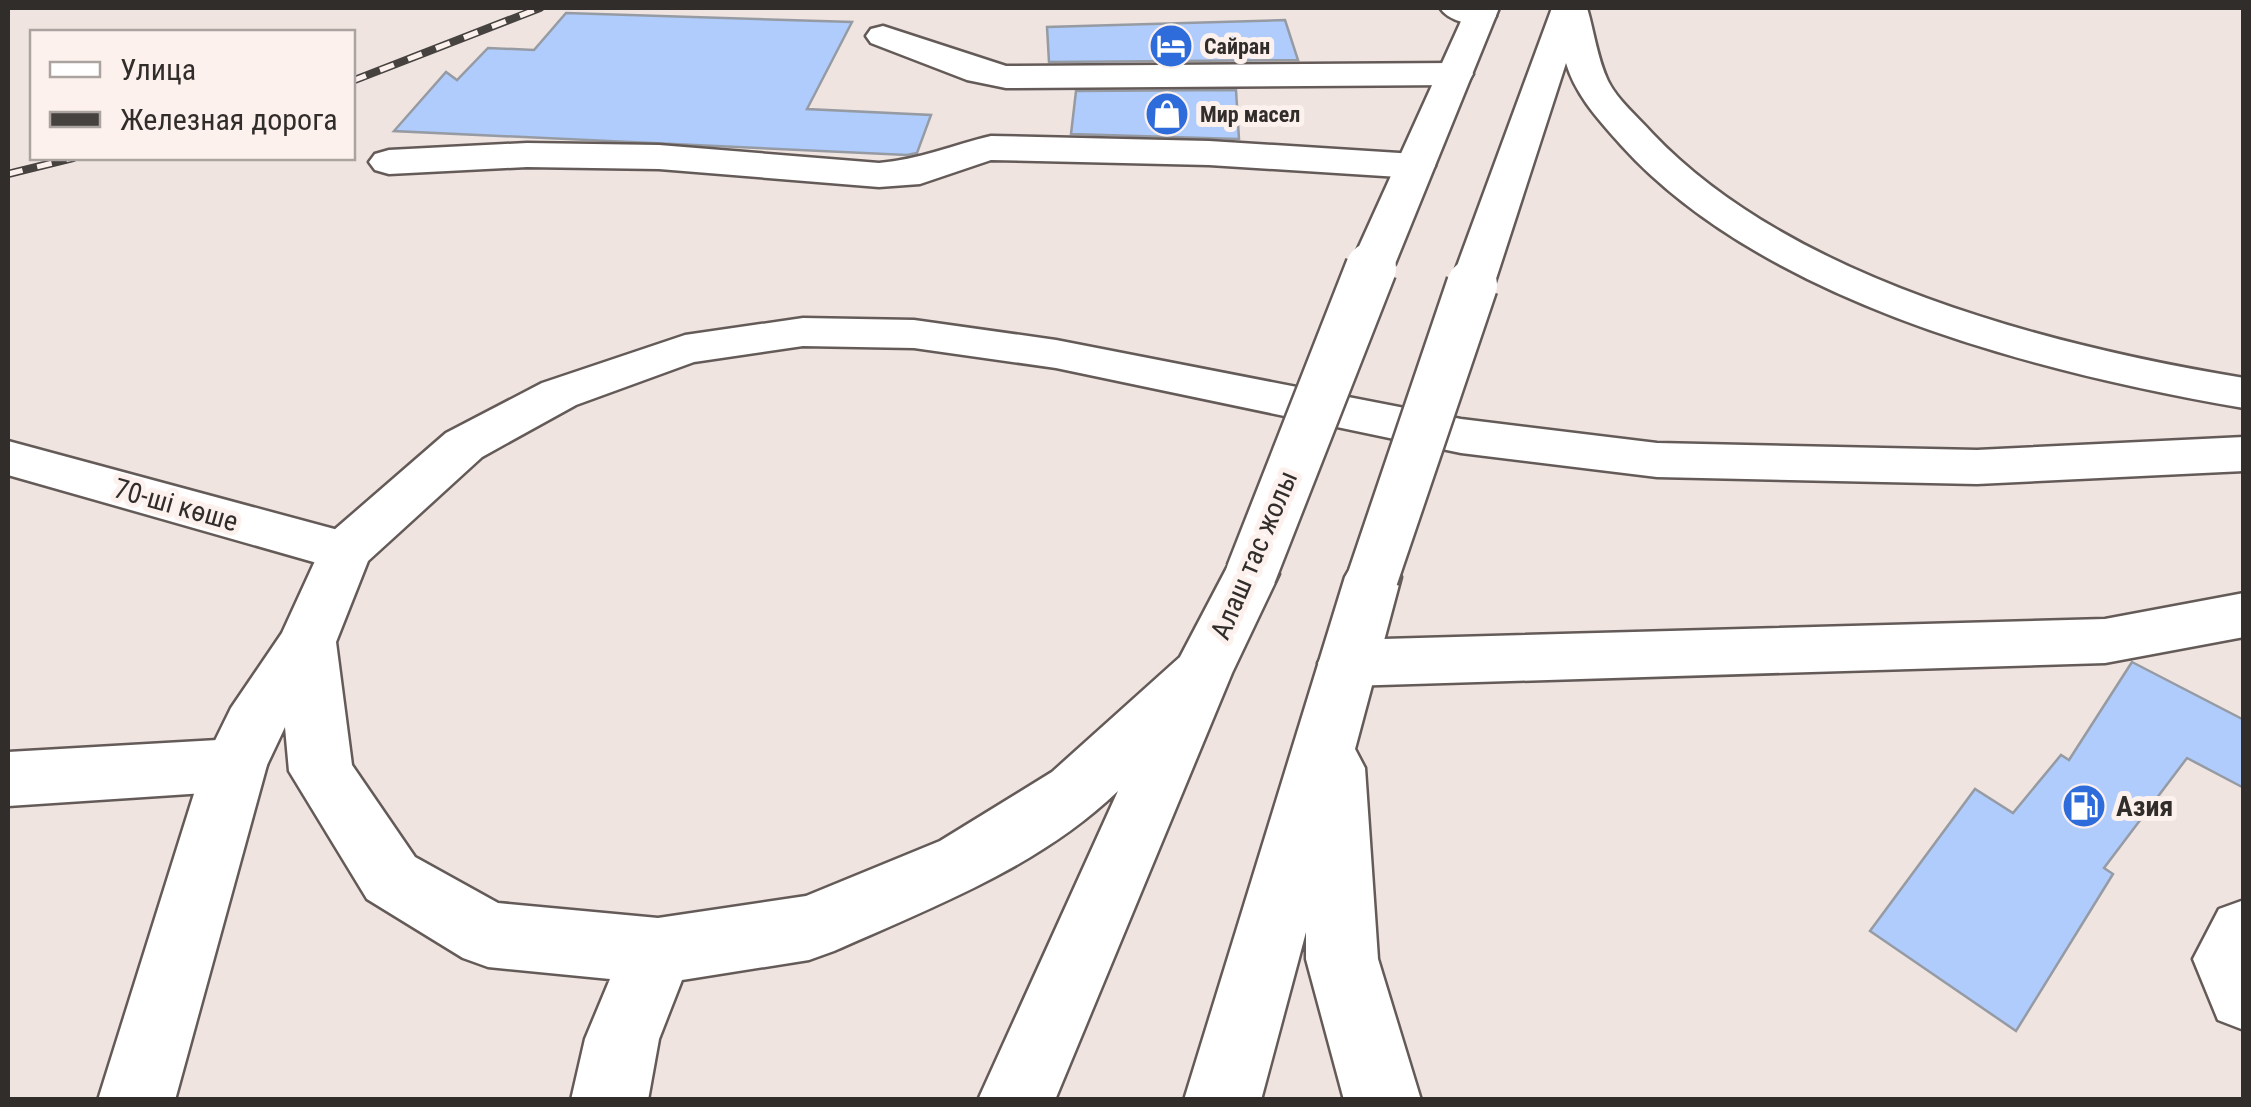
<svg xmlns="http://www.w3.org/2000/svg" width="2251" height="1107" font-family="'Roboto Condensed',sans-serif">
	<rect width="100%" height="100%" fill="#efe4e0"/>
	<path fill="#b0ccfc" stroke="#969ba3" stroke-width="2.5" d="M566 13 852 22 807 109 931 115 917 153 907 155 394 131 446 72 457 80 488 48 534 50Z
		M1285 20 1298 60 1049 62 1047 27Z
		M1236 90 1239 139 1071 134 1076 91Z
		M2132 662 2244 720V788L2187 758 2104 868 2113 874 2016 1031 1870 931 1975 789 2013 813 2061 755 2069 760Z"/>
	<g fill="none" stroke-linecap="round" stroke-linejoin="round">
		<defs>
			<path id="minor" d="M1440 8H1487L1496 16 1491 23C1475 27 1449 22 1440 8Z
				M883 26 1006 66 1455 63 1468 66 1473 74 1468 82 1455 85 1006 88 967 80 871 43 866 36 871 29Z
				M991 136 1209 141 1415 154 1429 158 1435 166 1429 174 1415 178 1209 165 991 160 920 184 879 187 659 169 527 167 389 174 375 170 369 162 375 154 389 150 527 143 659 145 879 163C918 160 953 145 991 136Z
				M8 441 364 537 372 551 364 565 345 571 8 475Z
				M2244 593V637L2105 663 1348 686 1327 679 1318 663 1327 647 1348 640 2105 619Z
				M235 739 257 746 267 765 257 784 235 791 8 806V752Z
				M2244 900V1030L2218 1020 2193 959 2219 909Z"/>
			<path id="major" d="M1467 8H1499L1395 264 1388 273 1373 277 1358 273 1351 264Z
				M1552 8H1587C1594 31 1597 58 1608 81 1618 101 1638 117 1652 133 1791 280 2051 346 2244 378V408C2040 373 1764 303 1621 145 1599 120 1576 96 1566 63L1494 285 1488 294 1472 298 1456 294 1450 285Z
				M803 318 914 320 1056 340 1461 419 1657 443 1977 450 2244 437V471L1977 484 1657 477 1461 453 1056 368 914 348 803 346 694 362 576 405 482 457 368 561 336 642 352 765 415 857 498 903 658 918 806 896 940 841 1052 772 1180 657 1231 560 1251 554 1271 560 1279 574 1232 673 1055 1100H978L1118 791C1039 867 933 907 834 951L809 960 682 980 659 1039 648 1100H571L585 1039 610 979 488 967 463 958 367 899 289 771 285 727 267 765 175 1100H98L203 765 231 708 282 633 326 537 446 433 542 383 685 335Z
				M1373 557 1393 563 1401 577 1355 749 1365 768 1378 959 1421 1100H1344L1306 959V932L1261 1100H1184L1345 577 1353 563Z"/>
		</defs>
		<use href="#minor" stroke="#645b58" stroke-width="5"/>
		<use href="#major" stroke="#645b58" stroke-width="5"/>
		<use href="#minor" fill="#fff" fill-rule="evenodd"/>
		<use href="#major" fill="#fff" fill-rule="evenodd"/>
		<defs>
			<path id="rail" d="M352 81 540 8
				M8 174 73 158"/>
		</defs>
		<use href="#rail" stroke="#46423f" stroke-width="8"/>
		<use href="#rail" stroke="#fcf1ed" stroke-width="5" stroke-dasharray="15" stroke-linecap="butt"/>
		<defs>
			<path id="major-bridge-far1" d="M1370 270 1373 264"/>
			<path id="major-bridge" d="M1251 574 1371 268
				M1373 577 1472 285"/>
		</defs>
		<use href="#major-bridge-far1" stroke="#645b58" stroke-width="41" stroke-linecap="butt"/>
		<use href="#major-bridge" stroke="#645b58" stroke-width="55" stroke-linecap="butt"/>
		<use href="#major-bridge-far1" stroke="#fff" stroke-width="38"/>
		<use href="#major-bridge" stroke="#fff" stroke-width="50"/>
	</g>
	<defs>
		<symbol id="hotel-disc" viewBox="-11 -11 22 22"><circle r="9.5" fill="#2d6cda" stroke="#fcf1ed"/><path d="M-6-4.5h1.5V1H6V5H4.5V3h-9V5H-6ZM-4 0a1.8 1.8 0 1 1 3.6 0ZM.5 0V-2.5h3Q6-2.5 6 0Z" fill="#fff"/></symbol>
		<symbol id="shop-disc" viewBox="-11 -11 22 22"><circle r="9.5" fill="#2d6cda" stroke="#fcf1ed"/><path d="M-5-2.5h2.3a2.7 3.5 0 0 1 5.4 0H5L5.5 6h-11ZM-1.5-2.5h3a1.5 2.3 0 0 0-3 0Z" fill="#fff"/></symbol>
		<symbol id="fuel-disc" viewBox="-11 -11 22 22"><circle r="9.5" fill="#2d6cda" stroke="#fcf1ed"/><path d="M-5.5-6h7V0h2V4h1.3V-2.5L3-4.5l.8-.8L6-3V5H2.5V1h-1V6h-7ZM-4.2-4.7v3.2H.2V-4.7Z" fill="#fff"/></symbol>
	</defs>
	<g fill-rule="evenodd">
		<use href="#hotel-disc" x="1146" y="21" width="50" height="50"/>
		<use href="#shop-disc" x="1142" y="89" width="50" height="50"/>
		<use href="#fuel-disc" x="2059" y="781" width="50" height="50"/>
	</g>
	<g text-anchor="middle" dominant-baseline="central" stroke-width="10" stroke-linejoin="round" paint-order="stroke">
		<g font-size="22" font-weight="bold" fill="#312d2b" stroke="#fcf1ed" text-anchor="start">
			<text x="1204" y="46">Сайран</text>
			<text x="1200" y="114">Мир масел</text>
		</g>
		<g font-size="28" fill="#312d2b" stroke="#fcf1ed">
			<text transform="translate(176 505) rotate(16)">70-ші көше</text>
			<text transform="translate(1254 555) rotate(-67)">Алаш тас жолы</text>
		</g>
		<g font-size="28" font-weight="bold" fill="#312d2b" stroke="#fcf1ed" text-anchor="start">
			<text x="2116" y="806">Азия</text>
		</g>
	</g>
	<rect width="2251" height="1107" fill="none" stroke="#312d2b" stroke-width="20"/>
	<rect x="30" y="30" width="325" height="130" fill="#fcf1ed" stroke="#aba39f" stroke-width="2.5"/>
	<rect x="50" y="62" width="50" height="15" fill="#ffffff" stroke="#aba39f" stroke-width="2.5"/>
	<text x="120" y="80" font-size="30" fill="#312d2b">Улица</text>
	<rect x="50" y="112" width="50" height="15" fill="#46423f" stroke="#aba39f" stroke-width="2.5"/>
	<text x="120" y="130" font-size="30" fill="#312d2b">Железная дорога</text>
</svg>
